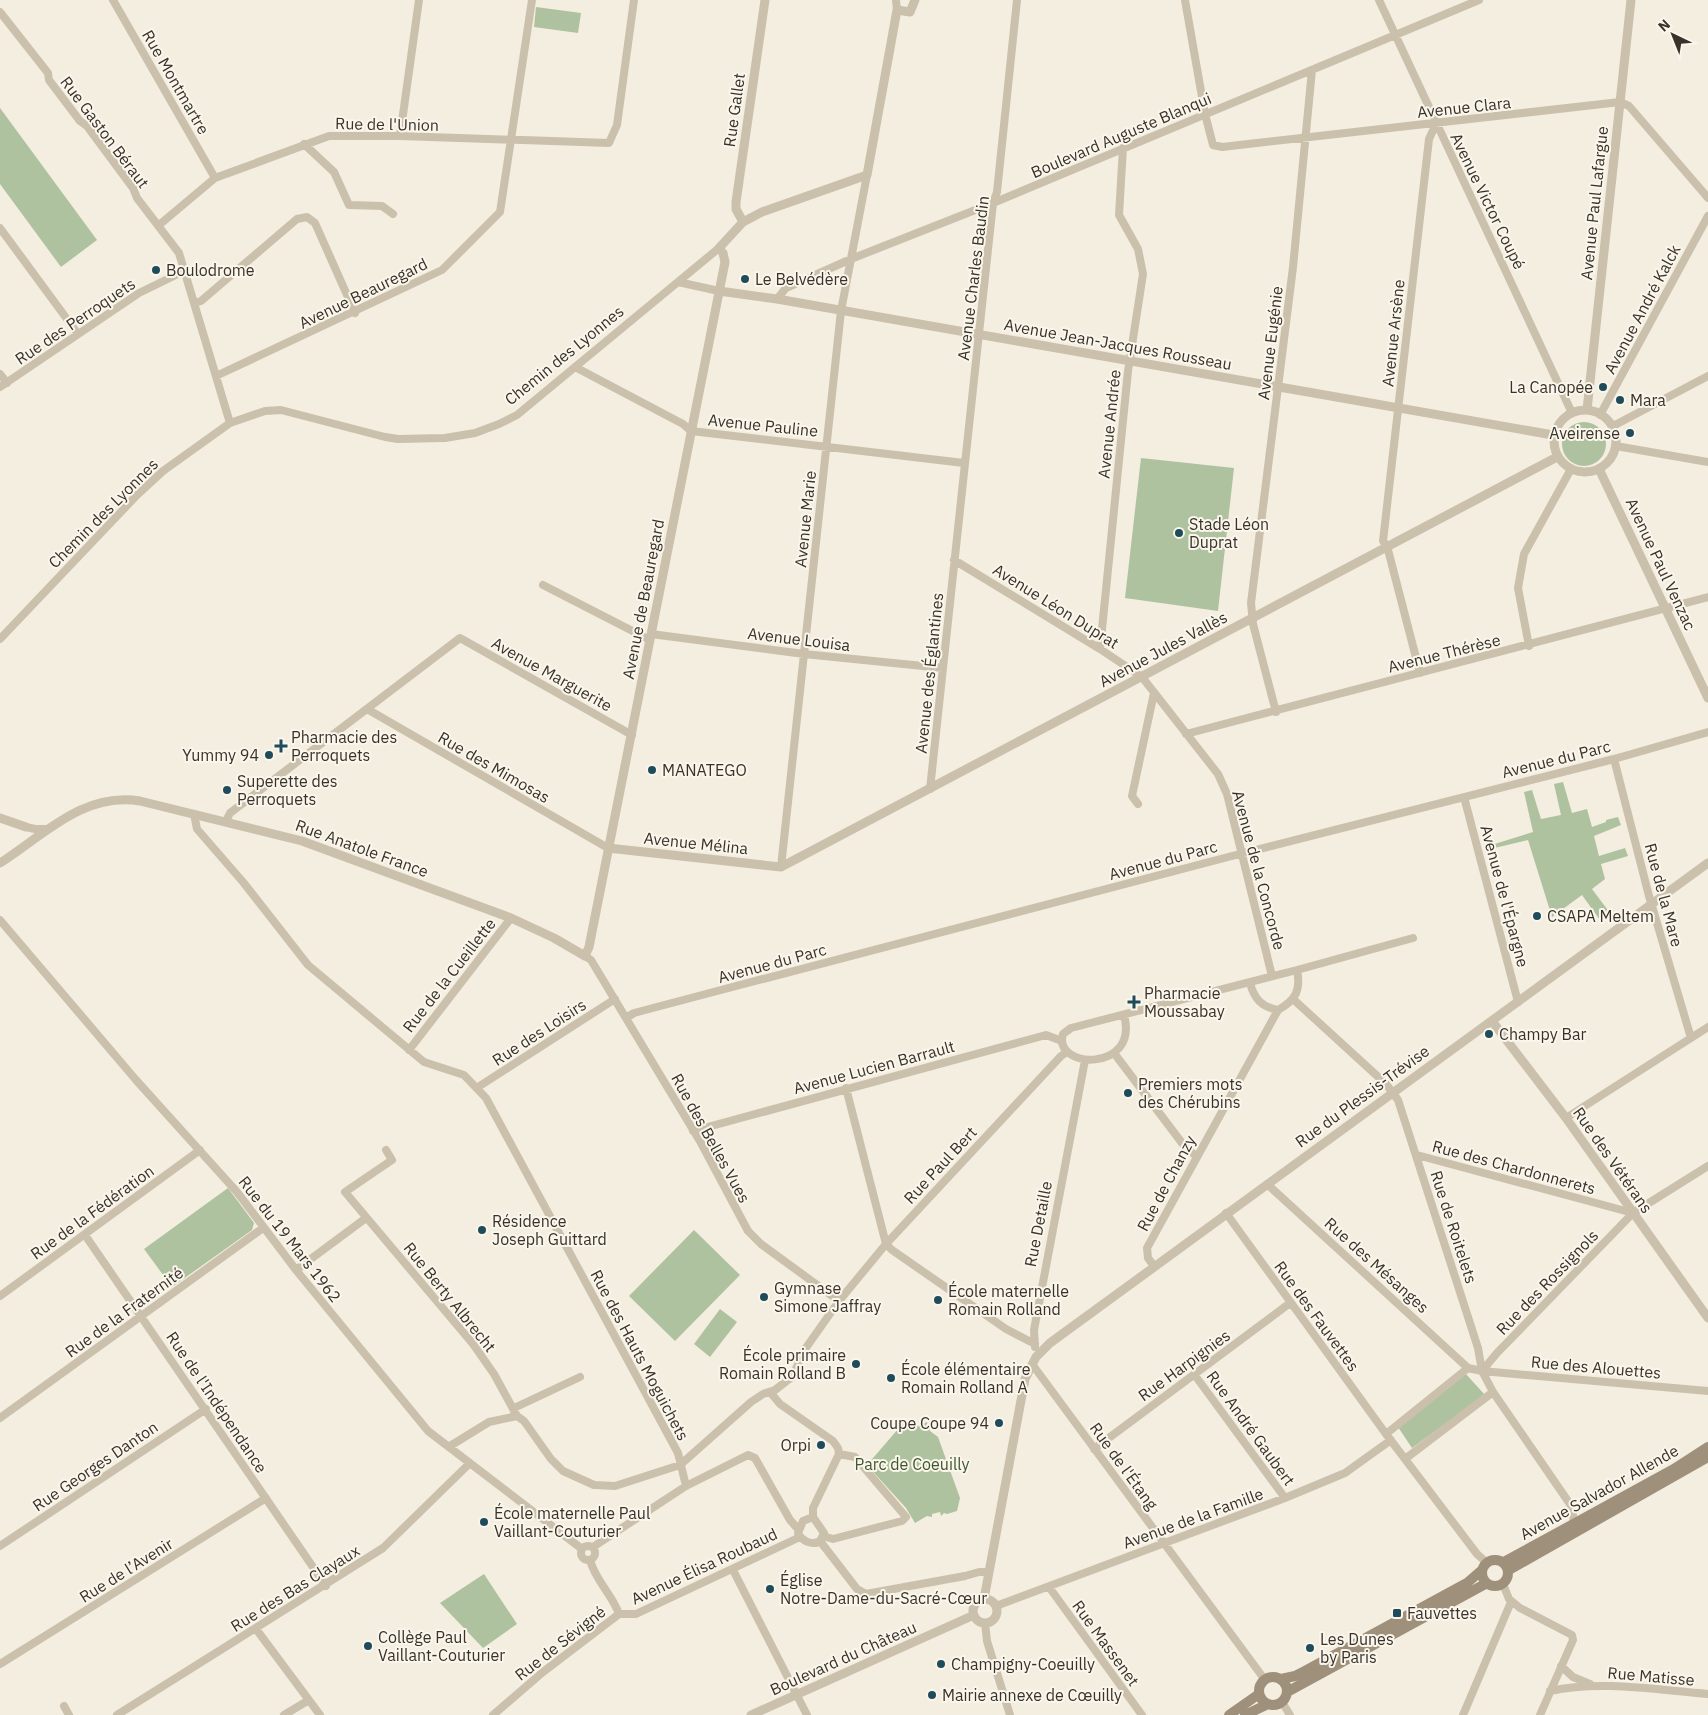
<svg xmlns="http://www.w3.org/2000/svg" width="1708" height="1715" font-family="'IBM Plex Sans',sans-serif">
	<rect width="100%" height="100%" fill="#f3eee0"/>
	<path fill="#afc29f" d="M536 7 581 13 578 33 534 27Z
		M0 108 97 240 61 267 0 184Z
		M1562 444a22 22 0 1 1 44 0a22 22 0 1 1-44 0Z
		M1141 458 1234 468 1218 611 1125 598Z
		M1563 782 1572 813 1587 809 1592 827 1606 822V820L1618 817 1621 825 1594 836 1599 856 1625 848 1628 856 1601 864 1605 879 1592 889 1610 913 1600 920 1582 895 1552 917 1528 840 1486 850 1485 847 1533 832 1524 792 1532 790 1541 819 1561 815 1554 784Z
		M228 1188 254 1223 252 1230 172 1287 144 1249Z
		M694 1230 740 1275 675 1341 629 1296Z
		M720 1309 737 1322 710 1357 694 1344Z
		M1465 1373 1485 1395 1412 1448 1398 1427Z
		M905 1421 914 1428 927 1422 930 1431 938 1437 960 1498 957 1511 947 1514 944 1513 941 1516 940 1512 932 1514V1517L927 1516 915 1523 906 1508 867 1465Z
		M484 1574 517 1624 483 1648 440 1603Z"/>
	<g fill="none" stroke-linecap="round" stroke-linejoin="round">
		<path stroke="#cbc0ab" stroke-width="8" d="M113 0 215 178
			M896 0 897 10
			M1185 0 1205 114 1213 145 1222 147 1620 102 1629 106 1708 198
			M1379 0 1572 413
			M0 12 48 73 49 80 80 121 87 126 133 188 137 198 179 253 230 423
			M400 136 419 0
			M304 144 334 172 349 205 382 206 393 214
			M159 225 215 178 329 136H400L609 143 617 125 634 0
			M0 228 78 334
			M678 282 719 291
			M777 299 786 288 851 259 993 203 1479 0
			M194 303 201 301 297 219 307 217 315 223 355 313
			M575 367 683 424 691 431 964 463
			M0 374 7 383
			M216 376 442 270 500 212 532 0
			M0 387 139 293 184 271
			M1600 415 1708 216
			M1613 426 1708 376
			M1616 446 1708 462
			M954 560 1100 649 1142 677 1218 774 1227 794 1272 976
			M543 585 650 640
			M651 634 804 654 943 668
			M0 639 137 495 163 471 230 423 265 411 281 410 385 437 398 439 445 438 475 433 499 424 517 415 719 248
			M1529 646 1518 588 1524 554 1571 469
			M1100 649 1128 371 1143 274 1138 249 1119 215 1123 148
			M1420 673 1387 546 1383 541 1429 139 1436 124
			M367 709 608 848
			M1276 712 1253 624 1251 603 1293 267 1312 70
			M1186 734 1708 597
			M1614 759 1649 896 1691 1038
			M930 789 993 203 997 192 1017 0
			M1464 797 1518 1002
			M1138 804 1132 796 1154 693
			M194 814 197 829 243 882 308 965 424 1062 464 1075 486 1098 678 1453 686 1486
			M226 821 230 813 460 638 632 735
			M26 827 35 829H47
			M781 867 841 311 867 175
			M0 920 136 1080 237 1192 296 1270 428 1431 582 1549
			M585 956 591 960 701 1143 748 1231 761 1244 839 1301
			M1297 970 1413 938
			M1293 999 1386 1084 1398 1100 1478 1348 1482 1371
			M1124 1015C1140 1073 1052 1069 1063 1034L1071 1028 1297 970C1301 990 1296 1000 1278 1010 1261 1007 1254 998 1250 983
			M626 1018 634 1013 702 995 1232 856 1614 759 1708 732
			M409 1050 511 918
			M1114 1053 1185 1147 1196 1156
			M478 1087 615 999
			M846 1088 886 1244 892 1250 1006 1329 1035 1344
			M1566 1118 1708 1027
			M693 1131 1046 1035 1062 1041
			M386 1150 392 1160 345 1192 473 1344 494 1374 517 1416
			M1417 1155 1633 1213
			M1267 1184 1468 1368 1482 1371 1493 1392 1572 1507 1574 1524
			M1226 1213 1386 1434 1477 1554 1487 1563
			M85 1235 326 1586
			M1154 1266 1148 1258 1147 1248 1278 1010
			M296 1270 366 1218
			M0 1296 200 1150
			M1035 1347 1034 1330 1085 1060
			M1032 1364 1265 1680
			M1482 1371 1497 1353 1633 1213 1708 1166
			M1482 1371 1708 1391
			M1194 1374 1285 1498
			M770 1392 780 1404 833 1441 838 1448 839 1454 813 1508V1517
			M514 1408 580 1377
			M0 1418 263 1228
			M1386 1434 1468 1368
			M450 1446 489 1422 517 1416 524 1421 551 1459 563 1471 594 1485 615 1486 680 1465 751 1402 763 1394 775 1390 793 1376 803 1352 839 1301 886 1244 1061 1056 1067 1052
			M1094 1449 1290 1303
			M1405 1459 1493 1392
			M813 1517 824 1533 820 1541C812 1546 802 1541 798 1533L803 1521Z
			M823 1536 833 1539 902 1521 906 1517 855 1457 839 1454
			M820 1541 857 1589 866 1594 965 1576 979 1572H987
			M581 1553a7 7 0 1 1 14 0a7 7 0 1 1-14 0Z
			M0 1546 206 1409
			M593 1547 686 1486 748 1455 755 1458 790 1520 798 1529
			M733 1570 807 1715
			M1503 1584 1509 1599 1520 1608 1572 1635 1573 1640 1540 1715
			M1049 1587 1142 1715
			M996 1606 1285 1498 1345 1473 1391 1440
			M619 1614H636L800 1537
			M985 1623 987 1641 1010 1715
			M256 1629 320 1715
			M0 1664 266 1498
			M1561 1666 1573 1677 1590 1684
			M1550 1691C1601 1680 1656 1690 1708 1694
			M1282 1702 1290 1715
			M64 1706 69 1715
			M117 1715 383 1548 470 1463
			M284 1715 309 1700
			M493 1715 543 1672 619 1614C612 1594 595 1580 590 1560
			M1463 1715 1511 1602"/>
		<path stroke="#cbc0ab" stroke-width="9" d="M743 222 736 209V202L765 0
			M719 291 777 299 1553 435
			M1587 410 1631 0
			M1554 441a31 31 0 1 1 62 0a31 31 0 1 1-62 0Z
			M1599 469 1708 698
			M0 818 26 827
			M608 848 781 867 1557 457
			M0 863C44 835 83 792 140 801L302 841 511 918 554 938 585 956 589 947 725 262 723 253 719 248 743 222 762 212 867 175 897 10 910 12 915 0
			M1492 1021 1566 1118 1708 1318
			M984 1599 1025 1379 1036 1357 1050 1343 1708 863
			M973 1611a12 12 0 1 1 24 0a12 12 0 1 1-24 0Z
			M751 1715 974 1615"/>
		<path stroke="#9f907c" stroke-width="10" d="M1482 1573a13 13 0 1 1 26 0a13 13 0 1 1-26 0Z
			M1504 1562 1674 1469 1708 1447
			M1509 1570 1708 1457
			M1259 1691a14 14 0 1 1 28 0a14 14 0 1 1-28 0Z
			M1281 1679 1295 1676 1305 1671 1467 1583 1482 1570
			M1287 1692 1487 1583
			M1229 1715 1259 1694
			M1245 1715 1268 1704"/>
	</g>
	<g fill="#204b5a" stroke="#faf6ec" stroke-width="2">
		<circle cx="156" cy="270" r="5"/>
		<circle cx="745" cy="279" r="5"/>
		<circle cx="1603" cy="387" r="5"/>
		<circle cx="1620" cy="400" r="5"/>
		<circle cx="1630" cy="433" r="5"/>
		<circle cx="1179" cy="533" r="5"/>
		<path d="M278.5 738.5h5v5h5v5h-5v5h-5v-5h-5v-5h5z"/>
		<circle cx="269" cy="755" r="5"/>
		<circle cx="652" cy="770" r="5"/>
		<circle cx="227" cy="790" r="5"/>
		<circle cx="1537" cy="916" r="5"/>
		<path d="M1131.5 994.5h5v5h5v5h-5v5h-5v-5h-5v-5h5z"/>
		<circle cx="1489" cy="1034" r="5"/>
		<circle cx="1128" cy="1093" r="5"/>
		<circle cx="482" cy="1230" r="5"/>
		<circle cx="764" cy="1297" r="5"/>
		<circle cx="938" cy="1300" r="5"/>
		<circle cx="856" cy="1364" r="5"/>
		<circle cx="891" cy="1378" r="5"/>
		<circle cx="999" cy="1423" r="5"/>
		<circle cx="821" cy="1445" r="5"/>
		<circle cx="484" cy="1522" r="5"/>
		<circle cx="770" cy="1589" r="5"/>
		<rect x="1392" y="1608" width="10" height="10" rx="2.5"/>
		<circle cx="368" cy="1646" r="5"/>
		<circle cx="1310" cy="1648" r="5"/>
		<circle cx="941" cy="1664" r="5"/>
		<circle cx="932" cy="1695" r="5"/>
	</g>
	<g text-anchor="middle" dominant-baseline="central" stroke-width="4" stroke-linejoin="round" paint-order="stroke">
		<g font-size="16" fill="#39322a" stroke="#faf6ec">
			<text transform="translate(176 82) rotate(60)">Rue Montmartre</text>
			<text transform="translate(1464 107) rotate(-6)">Avenue Clara</text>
			<text transform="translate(734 110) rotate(-82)">Rue Gallet</text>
			<text transform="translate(387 124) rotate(1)">Rue de l'Union</text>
			<text transform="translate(105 132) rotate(53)">Rue Gaston Béraut</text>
			<text transform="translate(1121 135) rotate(-23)">Boulevard Auguste Blanqui</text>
			<text transform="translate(1488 201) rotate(64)">Avenue Victor Coupé</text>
			<text transform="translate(1594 203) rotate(-84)">Avenue Paul Lafargue</text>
			<text transform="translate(973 278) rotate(-83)">Avenue Charles Baudin</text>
			<text transform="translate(363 293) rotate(-26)">Avenue Beauregard</text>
			<text transform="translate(1642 309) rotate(-62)">Avenue André Kalck</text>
			<text transform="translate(75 321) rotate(-34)">Rue des Perroquets</text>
			<text transform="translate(1393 333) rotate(-84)">Avenue Arsène</text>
			<text transform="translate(1270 343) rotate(-83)">Avenue Eugénie</text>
			<text transform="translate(1118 344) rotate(10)">Avenue Jean-Jacques Rousseau</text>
			<text transform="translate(564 355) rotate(-39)">Chemin des Lyonnes</text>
			<text transform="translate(1109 424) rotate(-84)">Avenue Andrée</text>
			<text transform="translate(763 425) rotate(6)">Avenue Pauline</text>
			<text transform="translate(103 513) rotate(-45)">Chemin des Lyonnes</text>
			<text transform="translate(805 519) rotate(-84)">Avenue Marie</text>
			<text transform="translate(1661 564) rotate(65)">Avenue Paul Venzac</text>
			<text transform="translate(643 599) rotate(-79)">Avenue de Beauregard</text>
			<text transform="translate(1056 606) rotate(32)">Avenue Léon Duprat</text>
			<text transform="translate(799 639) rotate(7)">Avenue Louisa</text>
			<text transform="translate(1163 649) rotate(-28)">Avenue Jules Vallès</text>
			<text transform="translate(1444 653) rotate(-14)">Avenue Thérèse</text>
			<text transform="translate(929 673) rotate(-84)">Avenue des Églantines</text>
			<text transform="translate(552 674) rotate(29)">Avenue Marguerite</text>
			<text transform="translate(1556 759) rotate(-14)">Avenue du Parc</text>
			<text transform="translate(494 767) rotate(30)">Rue des Mimosas</text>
			<text transform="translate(696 843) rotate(6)">Avenue Mélina</text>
			<text transform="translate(362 848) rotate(20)">Rue Anatole France</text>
			<text transform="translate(1163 860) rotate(-15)">Avenue du Parc</text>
			<text transform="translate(1259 870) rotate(75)">Avenue de la Concorde</text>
			<text transform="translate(1664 895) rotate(75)">Rue de la Mare</text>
			<text transform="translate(1505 896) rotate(75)">Avenue de l'Épargne</text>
			<text transform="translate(772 963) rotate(-15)">Avenue du Parc</text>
			<text transform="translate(449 975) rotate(-52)">Rue de la Cueillette</text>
			<text transform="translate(539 1032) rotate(-33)">Rue des Loisirs</text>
			<text transform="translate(874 1067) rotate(-15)">Avenue Lucien Barrault</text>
			<text transform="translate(1362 1096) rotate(-36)">Rue du Plessis-Trévise</text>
			<text transform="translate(711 1138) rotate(61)">Rue des Belles Vues</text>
			<text transform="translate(1613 1160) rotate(55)">Rue des Vétérans</text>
			<text transform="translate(940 1165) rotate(-47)">Rue Paul Bert</text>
			<text transform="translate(1514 1167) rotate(15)">Rue des Chardonnerets</text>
			<text transform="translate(1166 1183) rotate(-62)">Rue de Chanzy</text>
			<text transform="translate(92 1212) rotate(-36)">Rue de la Fédération</text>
			<text transform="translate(1038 1224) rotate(-79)">Rue Detaille</text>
			<text transform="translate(1454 1227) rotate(72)">Rue de Roitelets</text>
			<text transform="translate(290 1239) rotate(52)">Rue du 19 Mars 1962</text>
			<text transform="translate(1377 1265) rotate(42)">Rue des Mésanges</text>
			<text transform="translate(1547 1282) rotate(-46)">Rue des Rossignols</text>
			<text transform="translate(450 1297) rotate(51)">Rue Berty Albrecht</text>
			<text transform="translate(124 1312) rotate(-36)">Rue de la Fraternité</text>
			<text transform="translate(1317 1316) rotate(54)">Rue des Fauvettes</text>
			<text transform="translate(640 1355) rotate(62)">Rue des Hauts Moguichets</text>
			<text transform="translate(1184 1365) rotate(-36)">Rue Harpignies</text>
			<text transform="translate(1596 1367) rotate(5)">Rue des Alouettes</text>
			<text transform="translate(217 1402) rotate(56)">Rue de l'Indépendance</text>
			<text transform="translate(1251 1428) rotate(54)">Rue André Gaubert</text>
			<text transform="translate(95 1466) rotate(-34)">Rue Georges Danton</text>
			<text transform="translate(1124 1466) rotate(54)">Rue de l'Étang</text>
			<text transform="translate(1599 1492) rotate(-29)">Avenue Salvador Allende</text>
			<text transform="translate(1193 1518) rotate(-20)">Avenue de la Famille</text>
			<text transform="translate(704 1566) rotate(-25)">Avenue Élisa Roubaud</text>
			<text transform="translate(126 1570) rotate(-32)">Rue de l’Avenir</text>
			<text transform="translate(295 1588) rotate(-32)">Rue des Bas Clayaux</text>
			<text transform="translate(560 1643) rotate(-38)">Rue de Sévigné</text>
			<text transform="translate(1106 1643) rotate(54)">Rue Massenet</text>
			<text transform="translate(843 1658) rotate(-24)">Boulevard du Château</text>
			<text transform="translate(1651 1676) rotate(5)">Rue Matisse</text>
		</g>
		<g font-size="16" fill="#39322a" stroke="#faf6ec" text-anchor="start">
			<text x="166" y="270">Boulodrome</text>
			<text x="755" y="279">Le Belvédère</text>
			<text x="1593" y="387" text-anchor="end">La Canopée</text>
			<text x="1630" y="400">Mara</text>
			<text x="1620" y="433" text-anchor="end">Aveirense</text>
			<text x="1189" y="524">Stade Léon<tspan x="1189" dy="18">Duprat</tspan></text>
			<text x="291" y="737">Pharmacie des<tspan x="291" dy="18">Perroquets</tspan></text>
			<text x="259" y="755" text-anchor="end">Yummy 94</text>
			<text x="662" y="770">MANATEGO</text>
			<text x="237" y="781">Superette des<tspan x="237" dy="18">Perroquets</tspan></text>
			<text x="1547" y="916">CSAPA Meltem</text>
			<text x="1144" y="993">Pharmacie<tspan x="1144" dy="18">Moussabay</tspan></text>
			<text x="1499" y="1034">Champy Bar</text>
			<text x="1138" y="1084">Premiers mots<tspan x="1138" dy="18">des Chérubins</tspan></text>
			<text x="492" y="1221">Résidence<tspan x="492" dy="18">Joseph Guittard</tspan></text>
			<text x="774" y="1288">Gymnase<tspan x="774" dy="18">Simone Jaffray</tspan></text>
			<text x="948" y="1291">École maternelle<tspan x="948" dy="18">Romain Rolland</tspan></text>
			<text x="846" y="1355" text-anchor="end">École primaire<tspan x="846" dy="18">Romain Rolland B</tspan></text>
			<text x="901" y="1369">École élémentaire<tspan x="901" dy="18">Romain Rolland A</tspan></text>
			<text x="989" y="1423" text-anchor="end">Coupe Coupe 94</text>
			<text x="811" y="1445" text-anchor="end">Orpi</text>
			<text x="494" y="1513">École maternelle Paul<tspan x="494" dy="18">Vaillant-Couturier</tspan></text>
			<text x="780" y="1580">Église<tspan x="780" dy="18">Notre-Dame-du-Sacré-Cœur</tspan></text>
			<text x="1407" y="1613">Fauvettes</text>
			<text x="378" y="1637">Collège Paul<tspan x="378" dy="18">Vaillant-Couturier</tspan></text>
			<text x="1320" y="1639">Les Dunes<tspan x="1320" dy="18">by Paris</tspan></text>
			<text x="951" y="1664">Champigny-Coeuilly</text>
			<text x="942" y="1695">Mairie annexe de Cœuilly</text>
		</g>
		<g font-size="16" fill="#40572e" stroke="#faf6ec">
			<text x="912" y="1464">Parc de Coeuilly</text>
		</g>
	</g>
	<g transform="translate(1673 35) rotate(317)" stroke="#faf6ec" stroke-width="4" paint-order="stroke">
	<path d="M0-4L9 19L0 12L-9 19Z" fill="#39322a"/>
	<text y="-8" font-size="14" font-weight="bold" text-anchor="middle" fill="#39322a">N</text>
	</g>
</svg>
